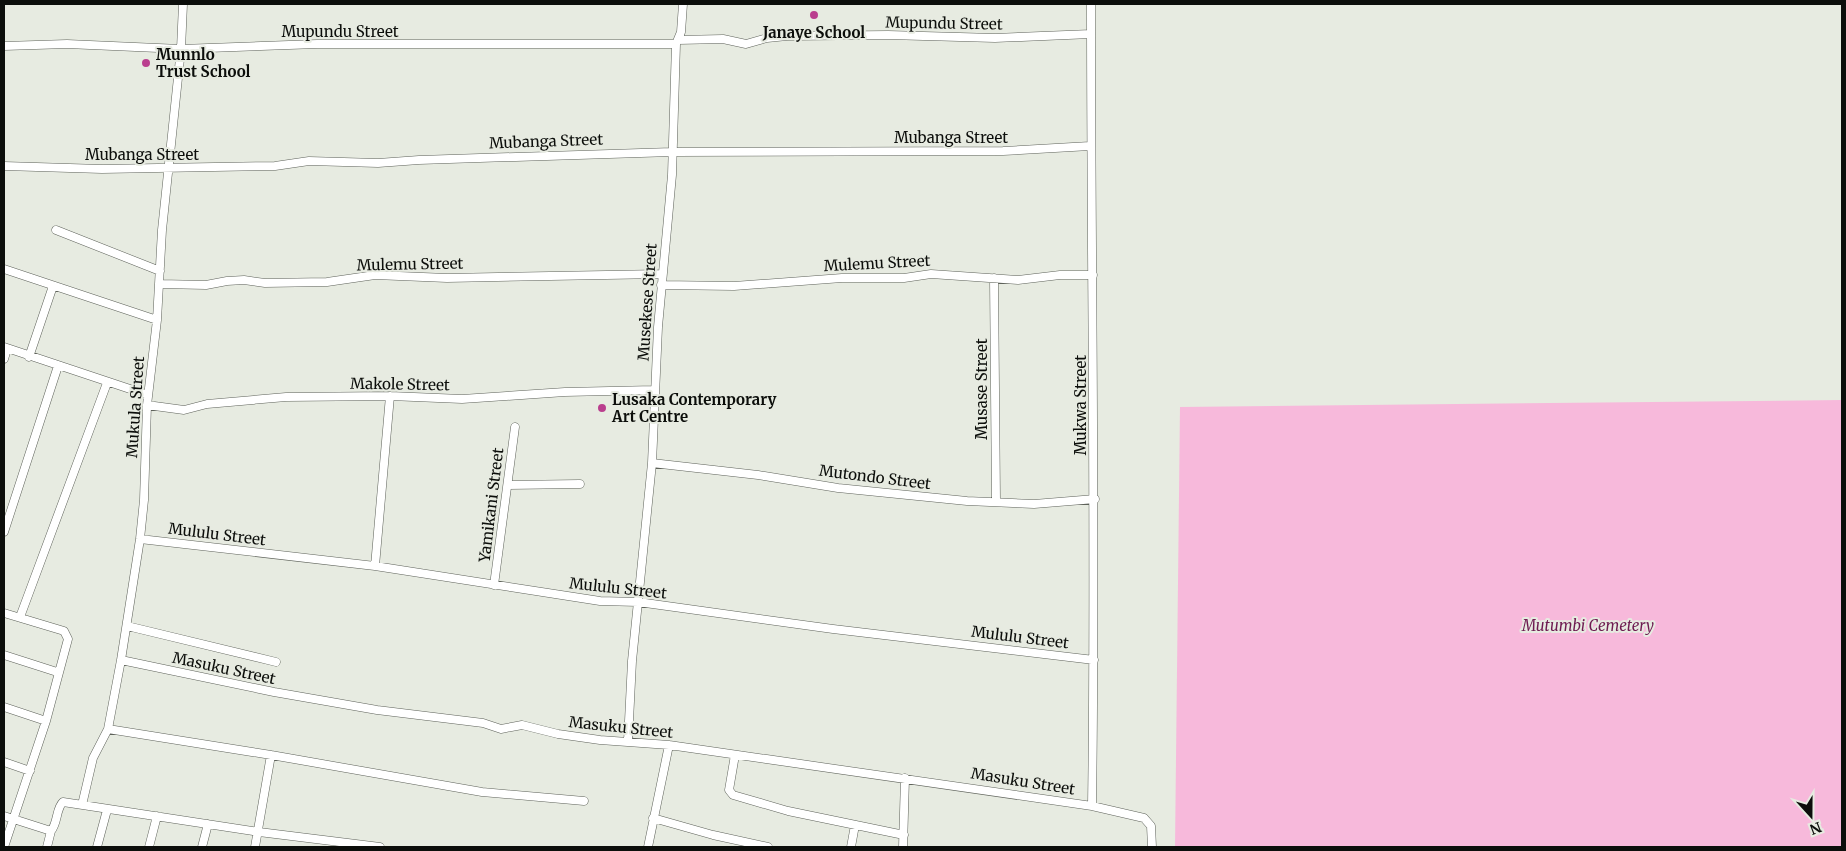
<svg xmlns="http://www.w3.org/2000/svg" width="1846" height="851" font-family="Merriweather,serif">
	<rect width="100%" height="100%" fill="#e7ebe1"/>
	<path fill="#f7b9db" d="M1842 400V847H1175L1180 407Z"/>
	<g fill="none" stroke-linecap="round" stroke-linejoin="round">
		<defs>
			<path id="street" d="M1091 4C1091 271 1096 538 1092 806
				M678 40 723 39 746 44 767 38 787 36 888 35 995 38 1091 34
				M4 46 67 44 181 49 317 44H676
				M4 166 102 169 275 166 309 161 378 163 419 160 672 152 1003 151 1090 146
				M56 230 160 271
				M4 269 157 320
				M994 278 996 501
				M160 284 206 285 227 281 244 280 265 283 327 282 375 275 447 278 662 274
				M661 285 734 286 842 278H904L931 274 1018 280 1060 275H1093
				M4 347 148 395
				M29 357 53 286
				M4 359 7 349
				M147 405 184 410 207 404 286 397 390 396 462 399 565 392 654 390
				M652 463 758 475 838 488 967 501 1034 504 1095 499
				M508 485 580 484
				M4 532 58 366
				M140 539 375 566 600 601 638 602 833 629 1094 660
				M375 566 390 396
				M494 585 515 427
				M4 613 64 631 68 639 46 721 4 847
				M20 617 107 383
				M127 626 276 662
				M4 655 57 672
				M121 660 274 692 377 710 483 723 501 729 522 725 558 734 600 740 669 745 1092 806 1144 818 1151 826 1152 847
				M4 707 46 721
				M108 729 271 755 482 792 584 801
				M628 741 632 661 652 463 658 327 672 175 676 44 681 32 683 4
				M735 755 729 790 733 795 788 811 904 835
				M4 762 30 771
				M82 805 93 758 108 729 121 660 140 539 144 500 147 405 157 320 162 230 181 49 183 4
				M4 816 51 831 47 847
				M653 818 713 835 768 847
				M51 831C58 823 56 808 63 802L259 832 380 847
				M97 847 107 810
				M149 847 157 816
				M202 847 208 824
				M255 847 271 755
				M648 847 669 745
				M851 847 855 825
				M903 847 905 778"/>
		</defs>
		<use href="#street" stroke="#5e625a" stroke-width="9"/>
		<use href="#street" stroke="#fff" stroke-width="8"/>
	</g>
	<g fill="#ba3e8e" stroke="#e7ebe1" stroke-width="2">
		<circle cx="814" cy="15" r="5"/>
		<circle cx="146" cy="63" r="5"/>
		<circle cx="602" cy="408" r="5"/>
	</g>
	<g text-anchor="middle" dominant-baseline="central" stroke-width="4" stroke-linejoin="round" paint-order="stroke">
		<g font-size="15" fill="#0c0e0b" stroke="#e7ebe1">
			<text transform="translate(944 23) rotate(1)">Mupundu Street</text>
			<text x="340" y="31">Mupundu Street</text>
			<text x="951" y="137">Mubanga Street</text>
			<text transform="translate(546 141) rotate(-2)">Mubanga Street</text>
			<text x="142" y="154">Mubanga Street</text>
			<text transform="translate(877 263) rotate(-3)">Mulemu Street</text>
			<text transform="translate(410 264) rotate(-1)">Mulemu Street</text>
			<text transform="translate(647 302) rotate(-86)">Musekese Street</text>
			<text transform="translate(400 384) rotate(1)">Makole Street</text>
			<text transform="translate(981 389) rotate(-90)">Musase Street</text>
			<text transform="translate(1080 405) rotate(-90)">Mukwa Street</text>
			<text transform="translate(135 407) rotate(-86)">Mukula Street</text>
			<text transform="translate(875 477) rotate(7)">Mutondo Street</text>
			<text transform="translate(491 505) rotate(-83)">Yamikani Street</text>
			<text transform="translate(217 534) rotate(7)">Mululu Street</text>
			<text transform="translate(618 588) rotate(6)">Mululu Street</text>
			<text transform="translate(1020 637) rotate(7)">Mululu Street</text>
			<text transform="translate(224 668) rotate(12)">Masuku Street</text>
			<text transform="translate(621 727) rotate(6)">Masuku Street</text>
			<text transform="translate(1023 781) rotate(9)">Masuku Street</text>
		</g>
		<g font-size="15" font-weight="bold" fill="#0c0e0b" stroke="#e7ebe1" text-anchor="start">
			<text x="814" y="32" text-anchor="middle">Janaye School</text>
			<text x="156" y="54">Munnlo<tspan x="156" dy="17">Trust School</tspan></text>
			<text x="612" y="399">Lusaka Contemporary<tspan x="612" dy="17">Art Centre</tspan></text>
		</g>
		<g font-size="15" font-style="italic" fill="#6e1b51" stroke="#e7ebe1">
			<text x="1588" y="625">Mutumbi Cemetery</text>
		</g>
	</g>
	<rect width="1846" height="851" fill="none" stroke="#0c0e0b" stroke-width="10"/>
	<g transform="translate(1811 816) rotate(159)" stroke="#e7ebe1" stroke-width="4" paint-order="stroke">
	<path d="M0-4L9 19L0 12L-9 19Z" fill="#0c0e0b"/>
	<text y="-8" font-size="14" font-weight="bold" text-anchor="middle" fill="#0c0e0b">N</text>
	</g>
</svg>
